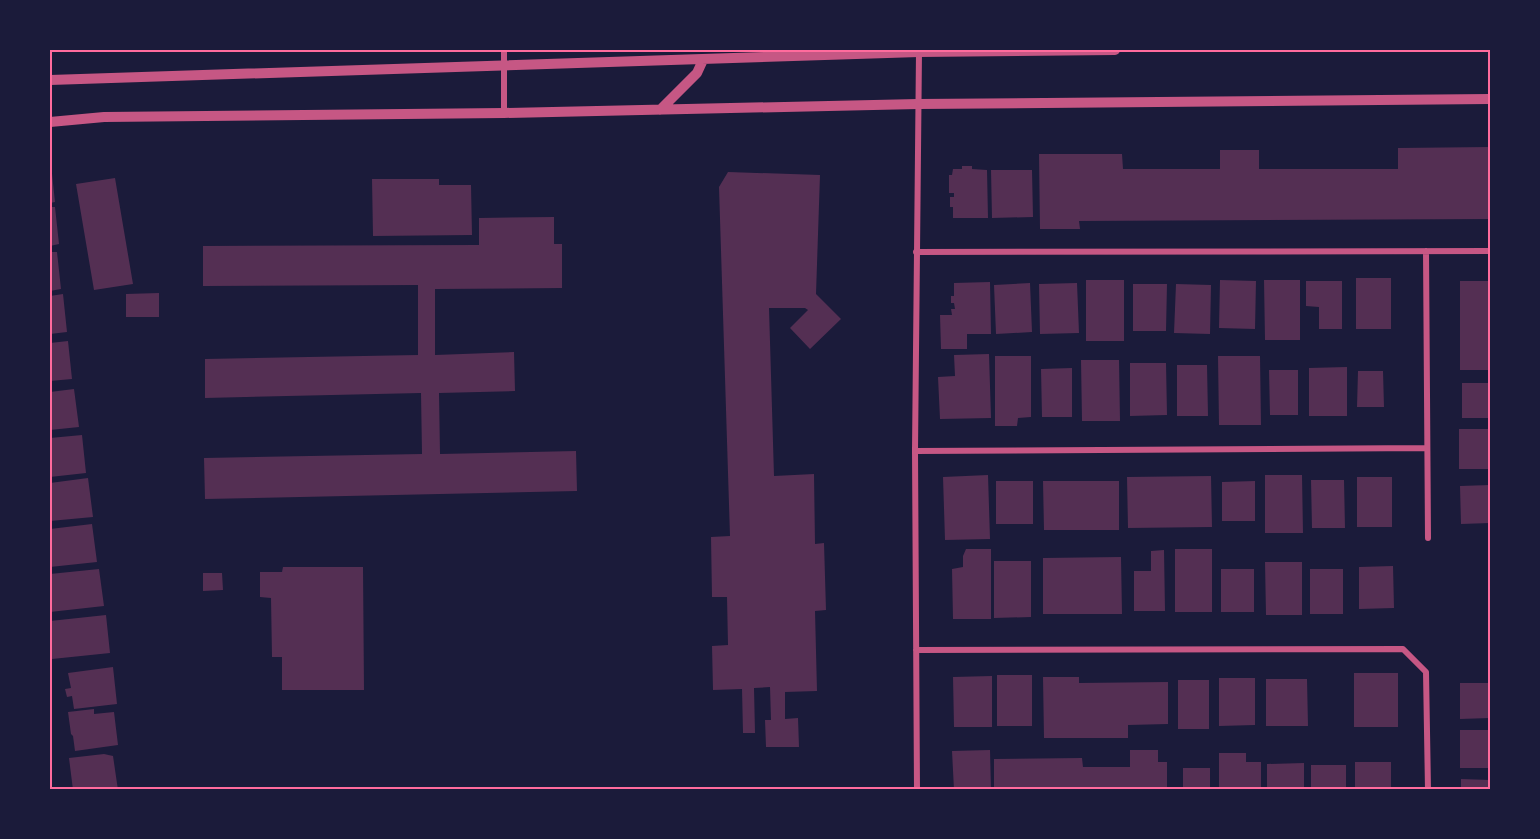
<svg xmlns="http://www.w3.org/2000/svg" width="1540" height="839" font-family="'Exo 2',sans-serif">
	<rect width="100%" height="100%" fill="#1b1b3a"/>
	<path fill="#542f53" d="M1490 147V219L1079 221 1080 229H1040L1039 154H1122L1123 169H1220V150H1259V169H1398V148Z
		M50 164H51L55 202 50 203Z
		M962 166H972V169L987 170 988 218H953V207H950V197H954V193H949V175H952L953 169H962Z
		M991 170H1032L1033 217 992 218Z
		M728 172 820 175 816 294 841 319 810 349 790 328 808 310 805 308H769L774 476 814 474 815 544 824 543 826 610 815 611 817 691 785 692V719L798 718 799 747H766L765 720H771L770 687 754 688 755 733H743L742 689 713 690 712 646 728 645 727 597H712L711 537 730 536 719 187Z
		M115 178 133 284 94 290 76 184Z
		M372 179H439V185H471L472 235 373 236Z
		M50 207H55L59 244 50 246Z
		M554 217V244H562V288L435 289V355L514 352 515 391 439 393 440 454 576 451 577 491 205 499 204 458 422 454 421 393 205 398V359L418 355V285L203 286V246L479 245V218Z
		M50 252H57L61 289 50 291Z
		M1356 278H1391V329H1356Z
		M1086 280H1124V341H1086Z
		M1220 280 1256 281 1255 329 1219 328Z
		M1264 280H1300V340H1265Z
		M1306 281H1342V329H1319V307L1306 306Z
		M1460 281H1490V370H1460Z
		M990 282 991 334H967V349H941L940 315H952L951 309H955L954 303H951V296H954V283Z
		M1030 283 1032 332 996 334 994 285Z
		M1077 283 1079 333 1040 334 1039 284Z
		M1133 284H1167L1166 331H1133Z
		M1176 284 1211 285 1210 334 1174 333Z
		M159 293V317H126V294Z
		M63 294 67 332 50 334V296Z
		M68 341 72 379 50 381V343Z
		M989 354 991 418 940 419 938 377 955 376 954 355Z
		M995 356H1031V417L1018 418 1017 426H995Z
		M1218 356H1260L1261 425H1219Z
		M1081 360H1119L1120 421H1082Z
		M1130 363H1166L1167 415 1130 416Z
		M1177 365H1207L1208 416H1177Z
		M1347 367V416H1309V368Z
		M1072 368V417H1042L1041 369Z
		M1269 370H1298V415H1270Z
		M1358 371H1383L1384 407H1357Z
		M1462 383H1490V418H1462Z
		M74 389 79 427 50 430V392Z
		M1459 429H1490V469H1459Z
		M82 435 86 473 50 477V438Z
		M988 475 990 539 945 540 943 477Z
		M1265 475H1302L1303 533H1265Z
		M1211 476 1212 527 1128 528 1127 477Z
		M1357 477H1392V527H1357Z
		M88 478 93 517 50 521V483Z
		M1311 480H1344L1345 528H1312Z
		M996 481H1033V524H996Z
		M1043 481H1119V530H1044Z
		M1255 481V521H1222V482Z
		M1490 485V523L1461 524 1460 486Z
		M92 524 97 562 50 567V529Z
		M966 549H991V619H953L952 569 963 567V556Z
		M1175 549H1212V612H1175Z
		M1164 550 1165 611H1134V571H1151V551Z
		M1121 557 1122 614H1043V558Z
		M994 561H1031V617L994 618Z
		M1265 562H1302V615H1266Z
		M1393 566 1394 608 1359 609V567Z
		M283 567H363L364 690H282V657H272L271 598 260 597V572H282Z
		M99 569 104 606 50 612V574Z
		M1221 569H1254V612H1221Z
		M1310 569H1343V614H1310Z
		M203 573H222L223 590 203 591Z
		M106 615 110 653 52 659 50 621Z
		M113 667 117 704 74 709 72 696 67 697 65 689 71 688 68 673Z
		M1354 673H1398V727H1354Z
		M997 675H1032V726H997Z
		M992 676V727H954L953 677Z
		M1043 677H1079V683L1168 682V724L1128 725V738H1044Z
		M1219 678H1255V725L1219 726Z
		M1266 679H1307L1308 726H1266Z
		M1178 680H1209V729H1178Z
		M1460 683H1490V718L1460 719Z
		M94 709V714L114 712 118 745 75 751 73 736 71 734 68 712Z
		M1460 730H1490V768H1460Z
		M990 750 991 790H954L952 751Z
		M1130 750H1158V762H1167V790H994V759L1082 758 1083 767H1130Z
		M1219 753H1246V762H1261V790H1219Z
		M104 754 113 756 118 790H73L69 758Z
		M1355 762H1391V790H1355Z
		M1304 763V790H1267V764Z
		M1311 765H1346V790H1311Z
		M1183 768H1210V790H1183Z
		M1461 779 1490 780V790H1461Z"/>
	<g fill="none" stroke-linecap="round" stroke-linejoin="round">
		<path stroke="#c65784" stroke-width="6" d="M504 113V50
			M1426 251 1428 538
			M916 252 1490 251
			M915 451 1427 448
			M916 650 1403 649 1426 672 1428 790
			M917 790 915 451 919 52"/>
		<path stroke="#c65784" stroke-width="10" d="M50 80 919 52 1115 50
			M660 110 697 73 703 60
			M50 122 104 117 504 113 918 104 1490 99"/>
	</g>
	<rect width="1540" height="839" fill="none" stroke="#1b1b3a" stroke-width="102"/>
	<rect x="51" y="51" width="1438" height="737" fill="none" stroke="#ff6b9d" stroke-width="2"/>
</svg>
